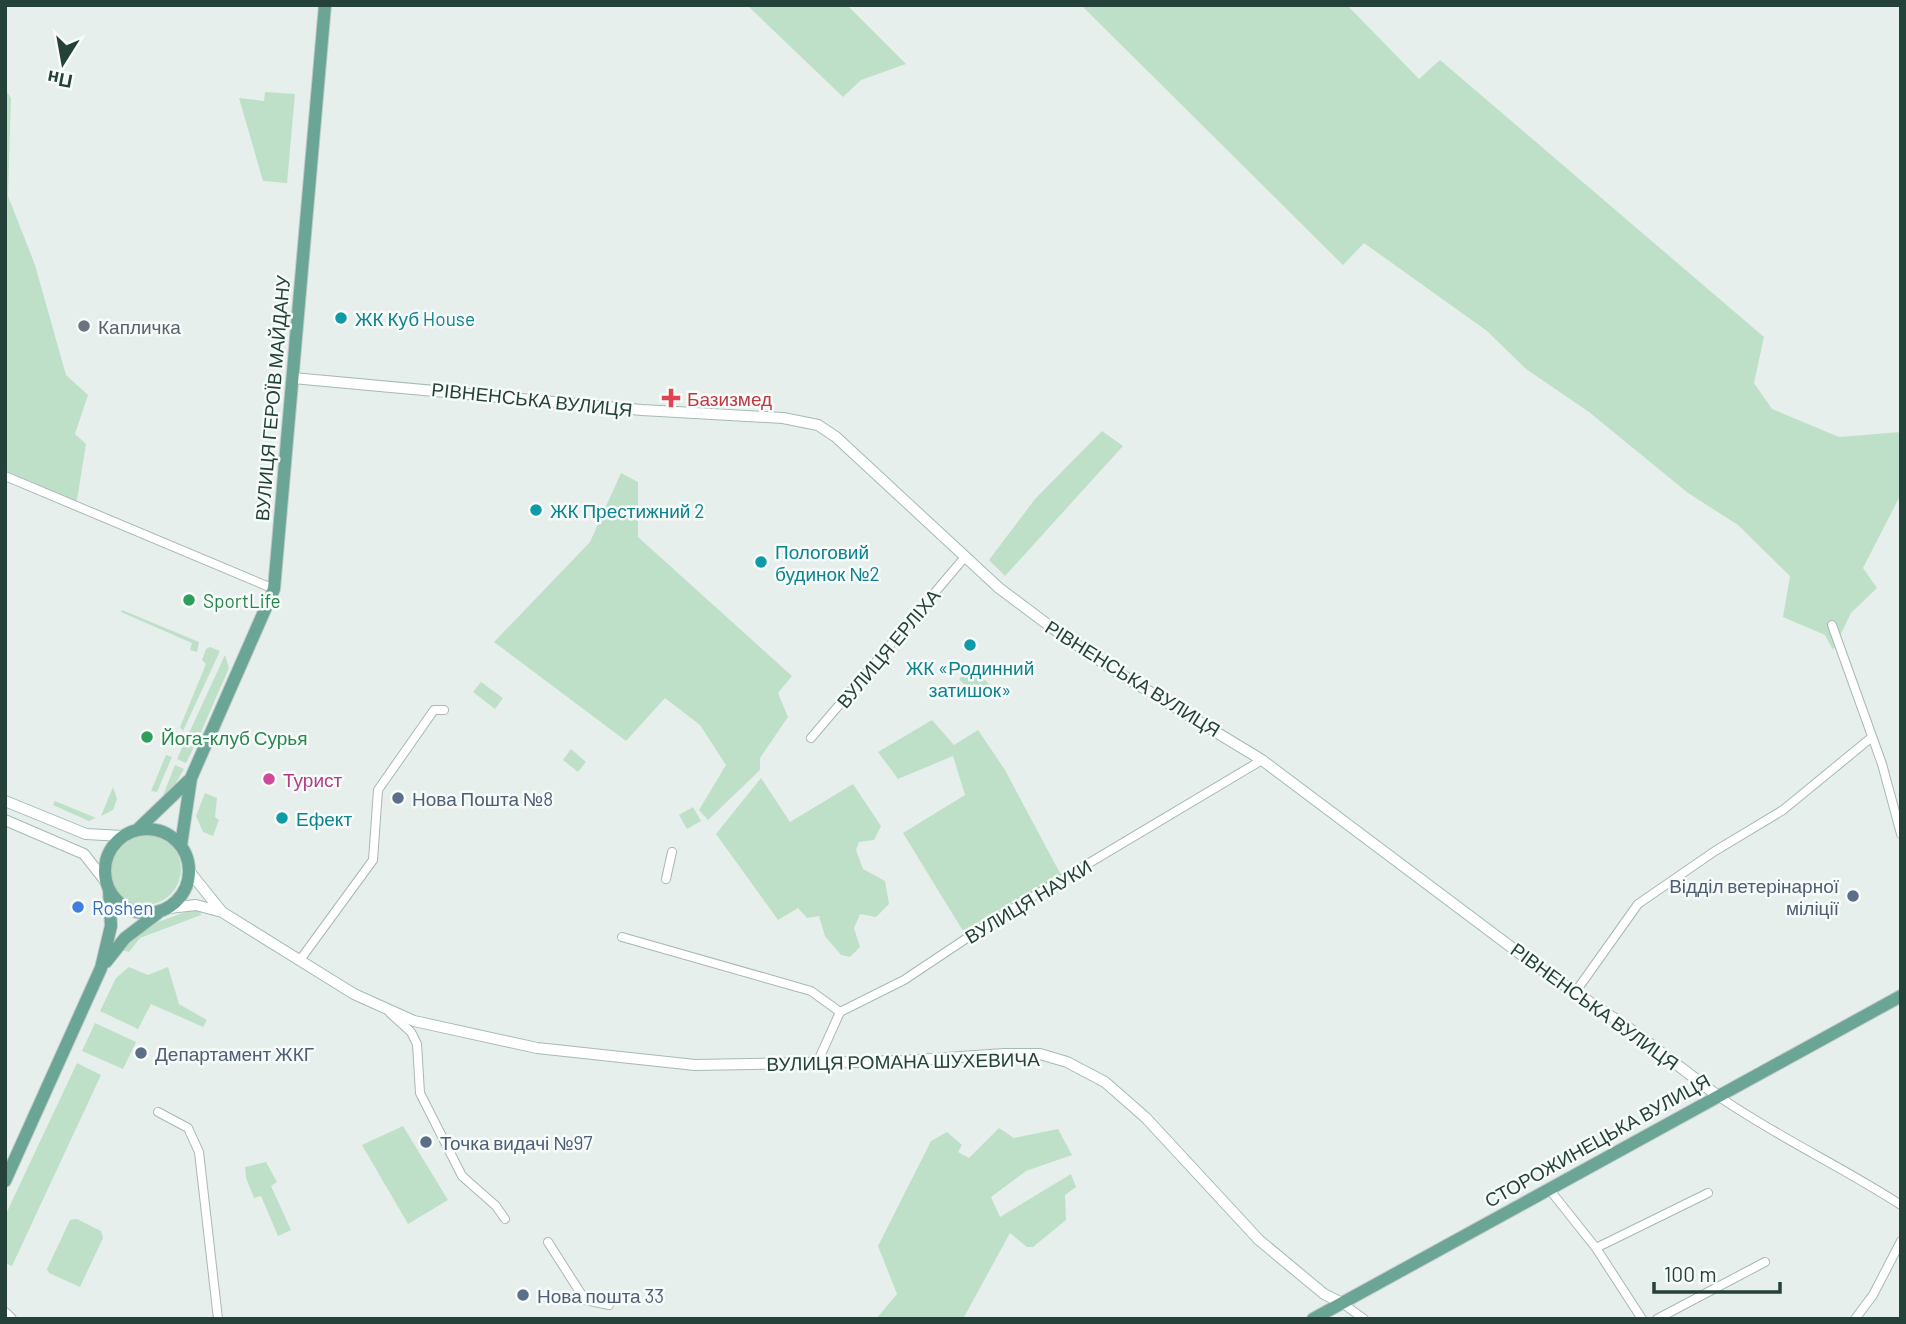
<svg xmlns="http://www.w3.org/2000/svg" width="1906" height="1324" font-family="Barlow,sans-serif">
	<rect width="100%" height="100%" fill="#e6efeb"/>
	<path fill="#bfe0c8" d="M747 5H847L906 64 861 80 843 97Z
		M1081 5H1347L1419 79 1440 60 1764 337 1754 383 1772 409 1839 437 1901 432V494L1863 568 1877 588 1851 613 1833 650 1825 635 1783 617 1790 576 1738 525 1688 493 1589 412 1526 369 1487 331 1364 243 1343 265Z
		M5 89 11 98 8 196 35 265 66 375 88 395 75 434 86 444 76 506 5 476Z
		M265 92 295 94 287 183 263 181 239 98 264 101Z
		M1102 431 1123 446 1005 576 989 560 1035 499Z
		M621 473 638 482V537L792 676 778 693 788 717 760 758V770L708 820 699 810 726 765 700 725 665 698 626 741 494 642 590 542Z
		M122 610 199 642 197 652 190 650 192 643 121 612Z
		M210 647 220 651 183 731 180 727 206 664 202 660 206 649Z
		M225 655 229 668 201 732 189 733Z
		M972 667 990 685 977 698 959 679Z
		M481 682 503 698 495 709 473 692Z
		M932 720 954 745 978 730 1005 770 1061 875 963 931 903 833 965 795 953 756 898 779 878 752Z
		M186 739 194 747 186 763 177 759Z
		M571 749 586 762 578 772 563 760Z
		M166 755 172 757 157 792 151 791Z
		M175 765 184 769 174 786 162 798Z
		M761 778 790 822 853 784 881 826 874 840 859 842 856 850 863 869 885 881 889 904 876 917 860 914 854 928 860 947 850 957 841 955 825 936 819 916 807 918 798 908 778 920 716 834Z
		M113 787 117 799 113 810 101 816Z
		M205 793 217 798 215 817 219 820 213 836 203 832 196 816Z
		M55 801 96 818 89 821 53 805Z
		M693 807 701 821 687 829 679 815Z
		M109 869a36 36 0 1 1 72 0a36 36 0 1 1-72 0Z
		M199 907 201 915 140 938 129 952 121 950 136 930Z
		M129 967 148 975 168 967 179 1004 207 1020 203 1027 151 1004 138 1029 100 1011 116 978Z
		M95 1023 136 1042 123 1069 82 1051Z
		M77 1063 101 1075 12 1266 5 1263V1216Z
		M403 1126 448 1200 408 1224 362 1145Z
		M999 1128 1014 1138 1058 1129 1072 1155 1026 1171 991 1197 1000 1217 1071 1174 1076 1187 1065 1195 1066 1220 1033 1247H1027L1010 1233 963 1319H876L897 1294 878 1246 931 1141 947 1132 962 1145 958 1152 969 1158Z
		M266 1162 277 1182 271 1186 291 1230 278 1236 261 1196 254 1198 246 1178 245 1167Z
		M77 1219 101 1231 103 1238 80 1287 49 1273 47 1269 70 1220Z"/>
	<g fill="none" stroke-linecap="round" stroke-linejoin="round">
		<defs>
			<path id="street" d="M5 476 274 589
				M1832 625 1882 764 1901 834
				M811 738 965 557
				M666 879 672 852
				M622 937 811 991 840 1012
				M300 960 373 860 378 790 434 710H444
				M1574 994 1638 904 1715 851 1783 810 1872 737
				M390 1013 411 1032 417 1044 420 1093 462 1176 496 1206 505 1219
				M818 1061 840 1012 904 980 997 918 1262 760
				M1718 1096C1777 1137 1841 1166 1901 1205
				M158 1112 188 1128 199 1152 218 1319
				M1549 1189 1596 1248 1642 1319
				M548 1242 585 1300 609 1305
				M1596 1248 1708 1193
				M1342 1303 1364 1319
				M1657 1319 1765 1262
				M1855 1319 1873 1295 1901 1241"/>
			<path id="secondary" d="M293 378 642 410 783 418 818 425 836 437 999 588 1051 627 1112 669 1262 760 1539 968 1633 1031 1718 1096
				M5 801 86 834 123 836
				M5 820 84 854 106 882
				M189 871 222 912 354 994 414 1021 537 1048 695 1065 903 1061 1004 1054H1040L1067 1062 1105 1082 1146 1118 1259 1240 1324 1294 1342 1303
				M169 908 196 905 222 912
				M5 1313 11 1319"/>
			<path id="primary" d="M105 871a42 42 0 1 1 84 0a42 42 0 1 1-84 0Z
				M137 830 188 781
				M181 845 191 778 274 589 325 5
				M106 962 125 938 158 913
				M5 1181 101 968 111 926 109 889
				M1313 1319 1901 996"/>
		</defs>
		<use href="#street" stroke="#a8b8b2" stroke-width="10"/>
		<use href="#secondary" stroke="#a4bbb3" stroke-width="12"/>
		<use href="#primary" stroke="#c2cac8" stroke-width="14"/>
		<use href="#street" stroke="#fff" stroke-width="8"/>
		<use href="#secondary" stroke="#fff" stroke-width="10"/>
		<use href="#primary" stroke="#6aa596" stroke-width="12"/>
	</g>
	<g fill="#0f9aa8" stroke="#f7fbf9" stroke-width="2.5">
		<circle cx="341" cy="318" r="7"/>
		<circle cx="536" cy="510" r="7"/>
		<circle cx="761" cy="562" r="7"/>
		<circle cx="970" cy="645" r="7"/>
		<circle cx="282" cy="818" r="7"/>
	</g>
	<circle fill="#6b7280" stroke="#f7fbf9" stroke-width="2.5" cx="84" cy="326" r="7"/>
	<path fill="#e0444e" stroke="#f7fbf9" stroke-width="2.5" d="M667.5 387.5h7v7h7v7h-7v7h-7v-7h-7v-7h7z"/>
	<g fill="#2e9e5b" stroke="#f7fbf9" stroke-width="2.5">
		<circle cx="189" cy="600" r="7"/>
		<circle cx="147" cy="737" r="7"/>
	</g>
	<circle fill="#d1479c" stroke="#f7fbf9" stroke-width="2.5" cx="269" cy="779" r="7"/>
	<g fill="#5c6f8a" stroke="#f7fbf9" stroke-width="2.5">
		<circle cx="398" cy="798" r="7"/>
		<circle cx="1853" cy="896" r="7"/>
		<circle cx="141" cy="1053" r="7"/>
		<circle cx="426" cy="1142" r="7"/>
		<circle cx="523" cy="1295" r="7"/>
	</g>
	<circle fill="#3f7fe0" stroke="#f7fbf9" stroke-width="2.5" cx="78" cy="907" r="7"/>
	<g text-anchor="middle" dominant-baseline="central" stroke-width="5" stroke-linejoin="round" paint-order="stroke">
		<g font-size="19" fill="#0d838f" stroke="#f7fbf9" text-anchor="start">
			<text x="355" y="318">ЖК Куб House</text>
			<text x="550" y="510">ЖК Престижний 2</text>
			<text x="775" y="551">Пологовий<tspan x="775" dy="22">будинок №2</tspan></text>
			<text x="970" y="667" text-anchor="middle">ЖК «Родинний<tspan x="970" dy="22">затишок»</tspan></text>
			<text x="296" y="818">Ефект</text>
		</g>
		<g font-size="19" fill="#5b616d" stroke="#f7fbf9" text-anchor="start">
			<text x="98" y="326">Капличка</text>
		</g>
		<g font-size="19" fill="#24423a" stroke="#f7fbf9">
			<text transform="translate(272 398) rotate(-85)">ВУЛИЦЯ ГЕРОЇВ МАЙДАНУ</text>
			<text transform="translate(532 399) rotate(6)">РІВНЕНСЬКА ВУЛИЦЯ</text>
			<text transform="translate(888 648) rotate(-50)">ВУЛИЦЯ ЕРЛІХА</text>
			<text transform="translate(1133 678) rotate(32)">РІВНЕНСЬКА ВУЛИЦЯ</text>
			<text transform="translate(1028 901) rotate(-31)">ВУЛИЦЯ НАУКИ</text>
			<text transform="translate(1595 1006) rotate(36)">РІВНЕНСЬКА ВУЛИЦЯ</text>
			<text transform="translate(903 1061) rotate(-1)">ВУЛИЦЯ РОМАНА ШУХЕВИЧА</text>
			<text transform="translate(1597 1140) rotate(-29)">СТОРОЖИНЕЦЬКА ВУЛИЦЯ</text>
		</g>
		<g font-size="19" fill="#be3a42" stroke="#f7fbf9" text-anchor="start">
			<text x="687" y="398">Базизмед</text>
		</g>
		<g font-size="19" fill="#27864d" stroke="#f7fbf9" text-anchor="start">
			<text x="203" y="600">SportLife</text>
			<text x="161" y="737">Йога-клуб Сурья</text>
		</g>
		<g font-size="19" fill="#b23c85" stroke="#f7fbf9" text-anchor="start">
			<text x="283" y="779">Турист</text>
		</g>
		<g font-size="19" fill="#4e5e75" stroke="#f7fbf9" text-anchor="start">
			<text x="412" y="798">Нова Пошта №8</text>
			<text x="1839" y="885" text-anchor="end">Відділ ветерінарної<tspan x="1839" dy="22">міліції</tspan></text>
			<text x="155" y="1053">Департамент ЖКГ</text>
			<text x="440" y="1142">Точка видачі №97</text>
			<text x="537" y="1295">Нова пошта 33</text>
		</g>
		<g font-size="19" fill="#366cbe" stroke="#f7fbf9" text-anchor="start">
			<text x="92" y="907">Roshen</text>
		</g>
	</g>
	<rect width="1906" height="1324" fill="none" stroke="#24423a" stroke-width="14"/>
	<g transform="translate(63 63) rotate(191)" stroke="#f7fbf9" stroke-width="5" paint-order="stroke">
	<path d="M0-5L12 26L0 18L-12 26Z" fill="#24423a"/>
	<text y="-10" font-size="19" font-weight="bold" text-anchor="middle" fill="#24423a">Пн</text>
	</g>
	<path d="M1654 1282v10h126v-10" fill="none" stroke="#24423a" stroke-width="3.5"/>
	<text x="1664" y="1282" font-size="21" fill="#24423a" stroke="#f7fbf9" stroke-width="5" paint-order="stroke">100 m</text>
</svg>
